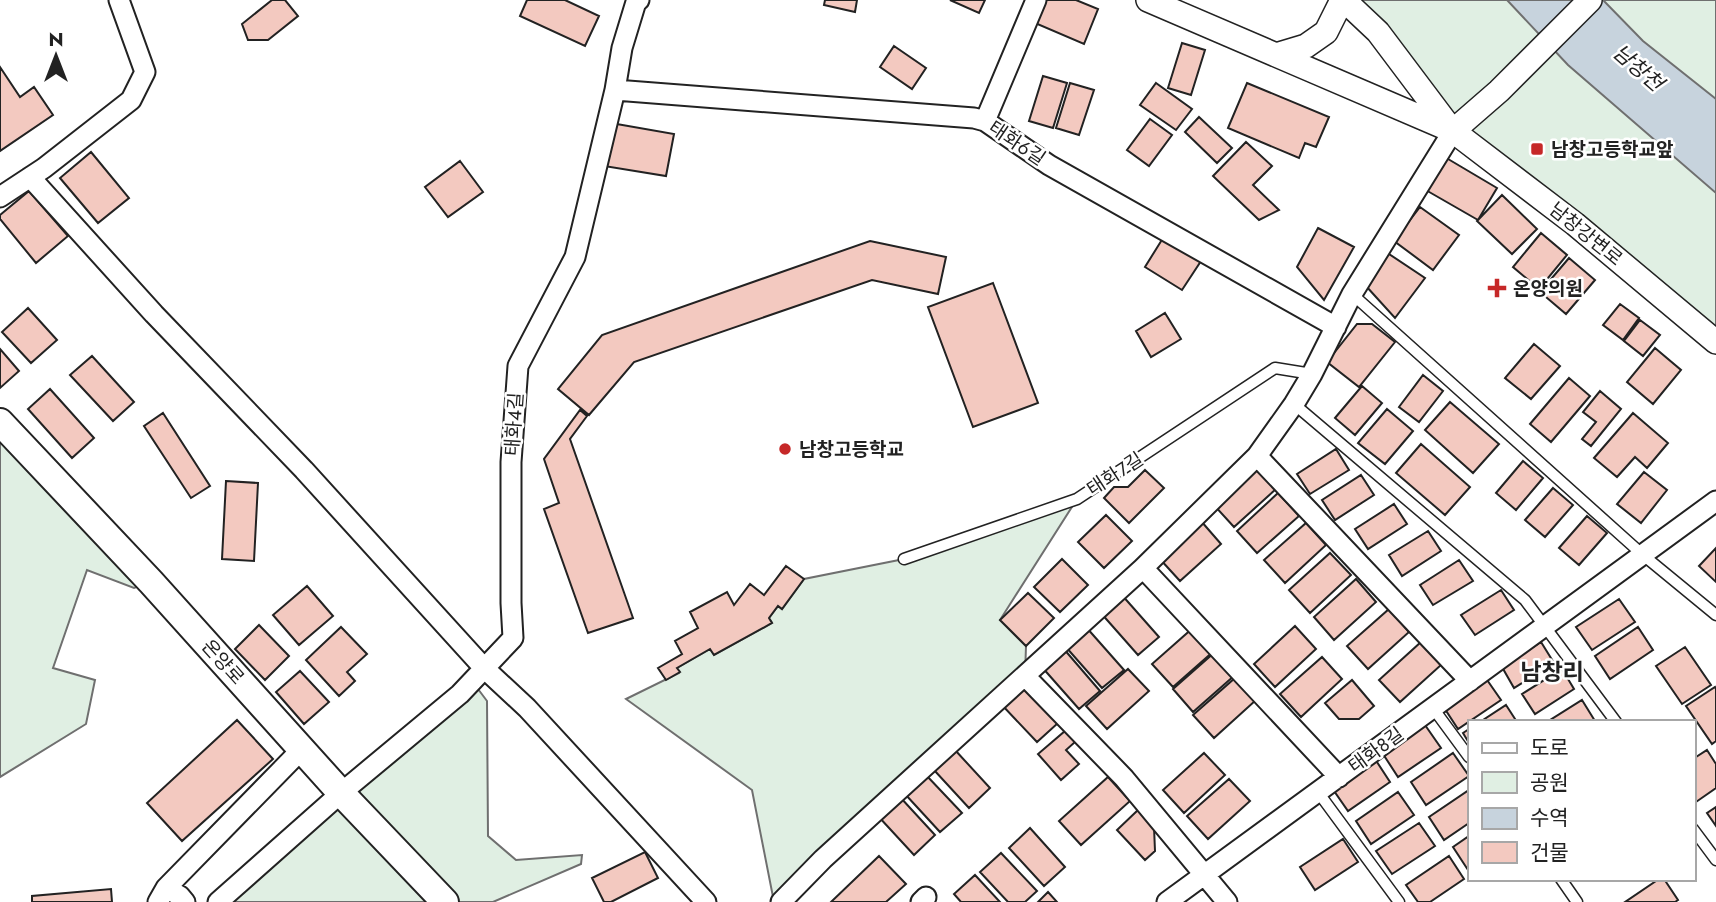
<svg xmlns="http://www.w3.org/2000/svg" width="1716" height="902" font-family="Jost,'Noto Sans KR',sans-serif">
	<rect width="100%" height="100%" fill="#fff"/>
	<path fill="#e0efe3" stroke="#6f6f6f" stroke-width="2" d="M1344 0H1716V342L1453 131Z
		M0 422 151 582 134 588 87 570 53 668 95 680 86 724 0 777Z
		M1077 499 1000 620 1026 646 1025 676 774 902 752 790 626 699 679 673 677 668 710 649 714 655 772 623 769 618 778 606 782 609 804 579 904 559Z
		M472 681 487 701 488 836 516 860 582 855 581 864 493 902H218Z"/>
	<path fill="#c7d3dd" stroke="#6f6f6f" stroke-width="2" d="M1507 0H1603L1643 41 1716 99V193L1568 65Z"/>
	<path fill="#f3c9c0" stroke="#222" stroke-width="2" d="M272 0H285L298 16 268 40H248L242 24Z
		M527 0H565L599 16 585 46 520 16Z
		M825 0H857L855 12 824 5Z
		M950 0H985L979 13Z
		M1045 0H1076L1098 9 1084 44 1035 23Z
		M1182 43 1205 50 1191 95 1168 88Z
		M894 46 926 68 912 89 880 67Z
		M0 67 20 97 34 87 53 115 0 151Z
		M1043 76 1067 83 1053 128 1029 121Z
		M1070 83 1094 90 1079 135 1056 128Z
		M1156 83 1192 109 1176 130 1140 105Z
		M1247 83 1329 117 1316 147 1305 143 1299 158 1228 128Z
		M1199 117 1232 148 1217 163 1185 132Z
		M1150 119 1172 135 1149 166 1127 150Z
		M611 123 674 134 666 176 604 166Z
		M1246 142 1272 166 1253 185 1279 210 1259 220 1213 176Z
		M91 152 129 198 98 223 60 178Z
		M1443 156 1497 188 1478 220 1424 189Z
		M460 161 483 192 448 217 425 187Z
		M29 191 68 236 36 263 0 219V215Z
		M1502 195 1537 229 1512 254 1477 221Z
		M1420 207 1459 235 1433 270 1394 241Z
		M1318 228 1354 247 1324 300 1297 267Z
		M1541 233 1567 255 1539 289 1513 267Z
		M1163 238 1201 261 1182 290 1145 267Z
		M870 241 946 257 938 294 872 280 634 362 589 415 558 389 602 335Z
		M1386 252 1425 278 1395 318 1366 286Z
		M1569 258 1595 280 1566 314 1540 292Z
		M993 283 1038 403 973 427 928 307Z
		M1620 304 1639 318 1623 340 1603 325Z
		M28 308 57 340 31 363 2 332Z
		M1165 313 1181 339 1151 357 1136 331Z
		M1640 320 1660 335 1643 356 1624 341Z
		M1357 324H1372L1395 342 1359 387 1327 362Z
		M1534 344 1560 366 1531 399 1505 378Z
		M1655 348 1681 370 1653 404 1627 382Z
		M0 349 19 371 0 388Z
		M92 356 134 402 113 421 70 375Z
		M1423 375 1443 391 1419 422 1399 407Z
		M1569 378 1590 396 1551 442 1530 424Z
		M1362 386 1382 403 1355 435 1335 418Z
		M50 389 94 438 72 458 28 409Z
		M1600 391 1621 409 1591 446 1582 439 1596 422 1583 412Z
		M1450 402 1499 444 1473 473 1425 430Z
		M1387 409 1413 431 1385 464 1358 443Z
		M580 410 587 416 570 439 633 618 588 633 544 509 559 503 544 459Z
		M163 413 210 486 191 498 144 426Z
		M1633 413 1668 443 1647 468 1635 457 1617 477 1594 458Z
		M1421 444 1470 487 1445 515 1396 473Z
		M1336 449 1349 470 1310 494 1297 474Z
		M1523 461 1543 478 1516 510 1496 493Z
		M1255 467 1276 489 1234 527 1213 504Z
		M1145 470 1164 488 1129 523 1104 498 1114 487H1128Z
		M1644 472 1667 490 1641 523 1617 504Z
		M1361 475 1374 495 1335 520 1322 500Z
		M226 481 258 483 254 561 222 559Z
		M1553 488 1573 505 1545 537 1525 520Z
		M1278 493 1299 516 1257 553 1237 531Z
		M1394 504 1407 524 1368 549 1355 529Z
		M1106 515 1132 541 1104 568 1078 542Z
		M1587 516 1607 533 1579 565 1559 548Z
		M1201 521 1221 544 1180 581 1159 558Z
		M1306 523 1326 545 1285 583 1264 560Z
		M1428 531 1441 551 1402 576 1389 555Z
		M1716 548V582L1699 566Z
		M1330 553 1351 575 1310 613 1289 590Z
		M1062 559 1088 585 1060 612 1034 587Z
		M1459 560 1473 581 1433 605 1420 585Z
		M786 566 804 579 782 609 778 606 769 618 772 623 714 655 710 649 677 668 680 672 666 680 658 668 682 654 675 641 698 628 690 612 727 592 734 605 750 584 764 595Z
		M1356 579 1376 602 1334 640 1314 617Z
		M307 586 333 616 299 645 273 615Z
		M1501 590 1514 610 1475 635 1461 615Z
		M1028 593 1054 618 1026 646 1000 620Z
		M1121 594 1159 637 1138 655 1100 612Z
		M1619 599 1635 622 1592 650 1576 627Z
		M1389 609 1409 632 1368 669 1347 646Z
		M259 625 289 656 265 680 235 649Z
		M1295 626 1316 649 1275 687 1254 664Z
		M341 627 367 654 347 672 355 681 339 696 306 660Z
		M1086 627 1124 670 1102 688 1065 646Z
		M1194 627 1215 650 1173 687 1152 664Z
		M1638 627 1653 650 1610 679 1595 656Z
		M1421 642 1441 665 1400 702 1379 680Z
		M1541 642 1554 663 1514 688 1502 667Z
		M1685 647 1711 685 1682 704 1656 666Z
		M1063 648 1100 691 1079 709 1041 666Z
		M1215 652 1235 675 1193 712 1173 689Z
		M1322 657 1342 679 1301 717 1280 694Z
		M1128 669 1149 691 1107 729 1086 706Z
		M1562 669 1574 689 1535 714 1522 694Z
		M300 671 329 702 304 724 276 692Z
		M1485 677 1501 700 1458 729 1443 706Z
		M1235 678 1256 700 1214 738 1193 715Z
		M1352 680 1374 706 1359 719H1339L1325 703Z
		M1022 684 1058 723 1037 742 1001 704Z
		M1715 687 1716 689V741L1712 744 1686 706Z
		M1582 700 1595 721 1547 722Z
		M1506 705 1517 722H1480Z
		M237 720 273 759 182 841 147 803Z
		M1425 725 1441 748 1398 777 1383 754Z
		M1469 729V743L1463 733Z
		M1065 731 1075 742 1066 750 1079 764 1061 780 1038 754Z
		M955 750 990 788 969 808 934 770Z
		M1707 750 1716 764V788L1696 802 1693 798V759Z
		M1204 753 1225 775 1184 813 1163 790Z
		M1453 753 1469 776 1426 805 1411 782Z
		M1375 759 1390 782 1348 811 1332 788Z
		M926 775 962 813 940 832 905 794Z
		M1108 777 1130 801 1081 845 1059 821Z
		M1229 779 1250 801 1208 839 1187 816Z
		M1469 790V823L1444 840 1429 817Z
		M1398 792 1414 815 1371 844 1356 821Z
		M900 797 935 835 914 855 878 816Z
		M1716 807V826L1707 813Z
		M1138 810 1154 827 1155 851 1145 860 1117 830Z
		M1419 823 1435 846 1392 874 1376 851Z
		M1030 828 1065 867 1044 886 1009 848Z
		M1469 836V869L1468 870 1453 847Z
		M1343 839 1358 862 1315 890 1300 867Z
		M645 852 658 878 611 902H604L592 878Z
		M1001 853 1037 891 1025 902H1008L980 872Z
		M879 856 906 884 886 902H831Z
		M1449 856 1464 879 1430 902H1418L1406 885Z
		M975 875 1000 902H961L954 894Z
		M1659 879H1664L1678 900 1675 902H1625Z
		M111 889 112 902H32V896Z
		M1048 892 1057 902H1038Z"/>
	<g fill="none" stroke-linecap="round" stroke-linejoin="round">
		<defs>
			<path id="service" d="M1352 294 1643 555 1716 615
				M1294 404 1525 600 1616 722
				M904 559 1077 499 1275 368 1312 374
				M1433 708 1469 757
				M1318 792 1399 902
				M1693 829 1716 860
				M1561 879 1577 902"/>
			<path id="minor" d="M615 90 974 118 985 121 1049 165 1336 327
				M985 121 1036 0
				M30 177 154 314 304 470 484 668 527 708 706 902
				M0 197 44 168 131 100 145 72 119 0
				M1257 456 1470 681
				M1143 568 1339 777
				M1025 676 1124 778 1227 902
				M166 888 180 896 185 902
				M158 902 166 888 302 749
				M218 902 341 793 460 694 513 638 511 603V462L518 366 575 257 615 90 622 48 636 2 639 0
				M781 902 823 859 1143 568 1257 456 1294 404 1312 374 1352 294 1453 131
				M921 902 926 897
				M1167 902 1716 501"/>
			<path id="tertiary" d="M1148 0 1453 131 1575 224 1716 342
				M1344 0 1378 32 1451 129
				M1276 55 1306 46 1326 32 1342 0
				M1453 131 1499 91 1590 0"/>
			<path id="secondary" d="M0 422 151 582 341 793 445 902"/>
		</defs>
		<use href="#service" stroke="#222" stroke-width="13"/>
		<use href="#minor" stroke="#222" stroke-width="23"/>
		<use href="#tertiary" stroke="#222" stroke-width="26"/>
		<use href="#secondary" stroke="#222" stroke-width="30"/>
		<use href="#service" stroke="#fff" stroke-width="10"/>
		<use href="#minor" stroke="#fff" stroke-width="19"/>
		<use href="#tertiary" stroke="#fff" stroke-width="23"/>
		<use href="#secondary" stroke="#fff" stroke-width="26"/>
	</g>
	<g fill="#c62828" stroke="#fff" stroke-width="2.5">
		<rect x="1530" y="142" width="14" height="14" rx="3.5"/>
		<path d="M1493.5 277.5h7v7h7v7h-7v7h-7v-7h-7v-7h7z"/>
		<circle cx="785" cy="449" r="7"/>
	</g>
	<g text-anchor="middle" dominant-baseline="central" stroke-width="5" stroke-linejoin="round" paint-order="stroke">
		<g font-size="19" fill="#222" stroke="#fff">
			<text transform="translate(1017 143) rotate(34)">태화6길</text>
			<text transform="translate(1586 234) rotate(39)">남창강변로</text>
			<text transform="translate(514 424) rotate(-86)">태화4길</text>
			<text transform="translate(1115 474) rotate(-33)">태화7길</text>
			<text transform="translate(223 662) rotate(48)">온양로</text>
			<text transform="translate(1376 750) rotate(-36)">태화8길</text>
		</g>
		<g font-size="19" font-weight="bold" fill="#222" stroke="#fff" text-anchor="start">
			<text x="1551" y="149">남창고등학교앞</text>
			<text x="1513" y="288">온양의원</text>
			<text x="799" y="449">남창고등학교</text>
		</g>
		<g font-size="21" font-style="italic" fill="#222" stroke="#fff">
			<text transform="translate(1638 68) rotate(41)">남창천</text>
		</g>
		<g font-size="23" font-weight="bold" fill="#222" stroke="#fff">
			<text x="1552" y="672">남창리</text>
		</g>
	</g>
	<rect x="1468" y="720" width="228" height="161" fill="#ffffff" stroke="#a7a7a7" stroke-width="2"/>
	<rect x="1482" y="743" width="35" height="10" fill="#ffffff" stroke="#a7a7a7" stroke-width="2"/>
	<text x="1530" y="755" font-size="21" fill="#222222">도로</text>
	<rect x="1482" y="772" width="35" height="21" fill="#e0efe3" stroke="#a7a7a7" stroke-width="2"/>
	<text x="1530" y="790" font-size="21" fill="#222222">공원</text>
	<rect x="1482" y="808" width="35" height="21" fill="#c7d3dd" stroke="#a7a7a7" stroke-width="2"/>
	<text x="1530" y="825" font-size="21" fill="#222222">수역</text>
	<rect x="1482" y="842" width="35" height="21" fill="#f3c9c0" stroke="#a7a7a7" stroke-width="2"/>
	<text x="1530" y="860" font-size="21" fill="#222222">건물</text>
	<g transform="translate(56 56)" stroke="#ffffff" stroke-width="5" paint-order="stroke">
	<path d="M0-5L12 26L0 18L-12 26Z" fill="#222222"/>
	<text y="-10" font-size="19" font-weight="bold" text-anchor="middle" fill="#222222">N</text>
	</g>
</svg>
